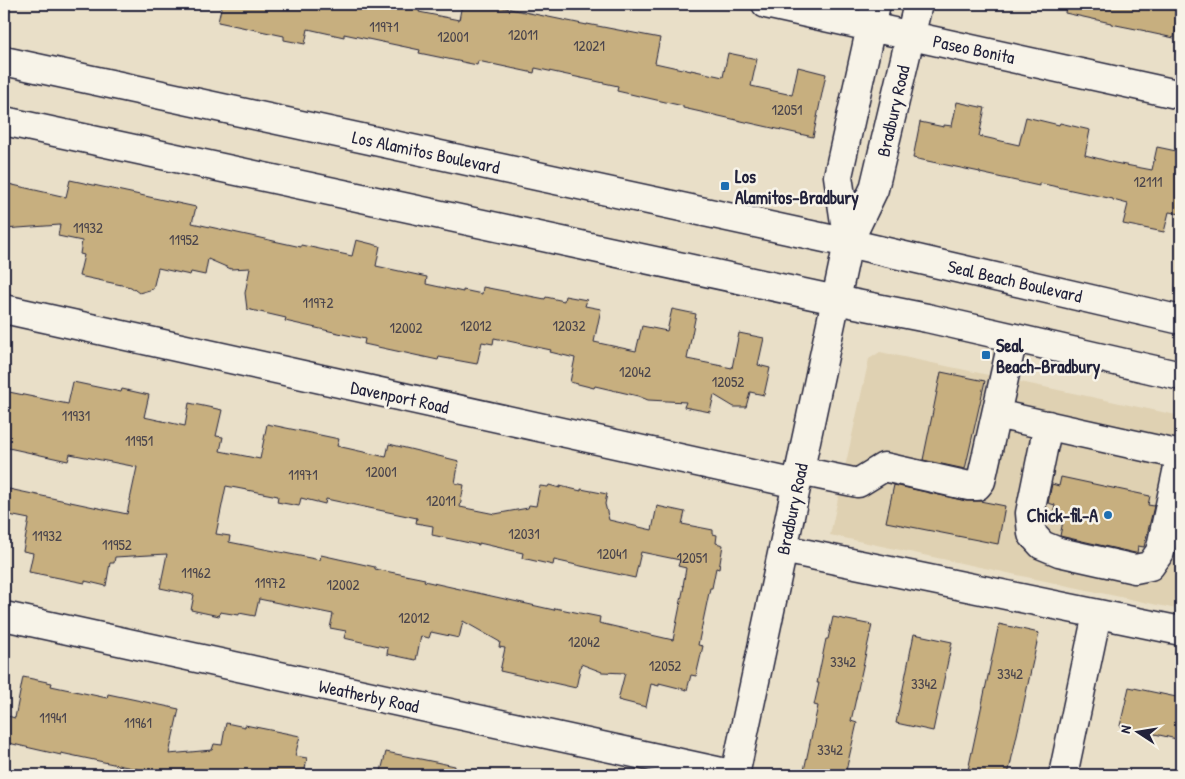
<svg xmlns="http://www.w3.org/2000/svg" width="1185" height="779" font-family="'Patrick Hand',sans-serif">
	<rect width="100%" height="100%" fill="#e9dfc8"/>
	<filter id="ink" filterUnits="userSpaceOnUse"><feTurbulence type="fractalNoise" baseFrequency=".02" numOctaves="2"/><feDisplacementMap in="SourceGraphic" scale="10" xChannelSelector="R" yChannelSelector="G"/><feConvolveMatrix kernelMatrix="1 2 1 2 8 2 1 2 1" color-interpolation-filters="sRGB"/></filter>
	<g filter="url(#ink)">
		<path fill="#dfd1b2" d="M880 352 1181 416V610L830 535 869 359Z"/>
		<path fill="#c7af7f" stroke="#22223b" fill-rule="evenodd" d="M222 4H421L419 12 459 20 462 4H486L587 25V24L660 38 655 63 691 71V70L723 77 728 53 757 59 751 86 792 95 798 67 826 74 813 137 683 108V106L617 91 618 86 535 68 534 73 478 61 477 65 419 53 420 50 344 34V37L308 29 305 44 284 40V36L218 22Z
			M1066 4H1181L1174 38 1146 32V31L1111 24V23L1065 13Z
			M957 102 985 108 979 136 1019 145 1026 117 1059 125 1060 123 1090 130 1085 155 1115 163 1152 170 1157 147 1181 152V214L1169 212 1164 232 1123 224 1128 204 1113 200V199L1039 183V186L980 173V172L913 158 920 122 944 127V125L952 126Z
			M70 180 196 207 192 223 301 247V245L352 256 356 240 380 246 376 266 427 277 426 284 463 292V290L482 294 483 287 545 299 546 297 564 301 565 296 587 300 585 306 601 309 594 342 636 351 642 326 667 331 672 309 696 314 687 359 732 368 739 333 764 338 758 365 770 368 764 395 750 392 746 407H734L714 395 710 412 684 407 686 402 648 400 638 396 595 386 594 388 570 382 575 358 550 352 551 350 494 338 493 344 482 342 477 364 439 357 438 360 364 344 365 339 285 321 286 318 247 309 245 293 250 268 231 269 208 259 205 275 191 272 190 275 158 268 153 289 139 293 131 287 79 276 84 255 80 254 82 241 58 236 60 225 4 229V183L66 197Z
			M941 372 985 381 965 469 923 460Z
			M73 382 121 392 122 389 149 395 144 417 185 426 189 403 222 410 216 436 223 437 220 451 260 459 267 424 339 439 337 446 386 457 389 444 459 461 455 483 464 485 460 507 495 514 528 508 529 505 536 506 540 486 548 487 549 485 560 488V486L581 491V489L607 494 605 504 609 520 652 530 657 506 685 512 682 524 713 530V534L717 535 716 543 723 545 719 569 716 568 712 588H710L698 645 703 646 696 676 691 675 687 690 659 683V686L651 684 646 707 618 700 625 673 602 672 581 664 576 688 500 671 505 648 499 647 500 642 463 621 459 638 431 632 429 638 421 636 416 660 387 654 388 648 344 638 346 631 330 628 333 614 259 599 255 616 239 613V615L220 612 219 616 191 610 194 595 160 588 167 554 115 557 114 563H110L106 586 85 581V583L29 572 33 553 23 551 29 519 4 514 9 489 127 514 137 467 70 454 68 461 4 447V391L68 404ZM226 486 278 496 277 502 299 506 301 498 325 504 326 499 417 518 416 523 433 526 432 535 479 545V543L523 553 522 558 553 565 554 560 635 578 641 552 680 560 678 566 686 568 683 586H684L673 640 599 623 600 617 555 608 554 610 424 581 425 579 375 569V567L321 555 320 560 229 542 230 536 216 534Z
			M1061 477 1150 496 1148 505 1154 506 1144 547 1138 546 1137 553H1135L1060 536 1064 516 1053 514 1055 505 1048 503 1052 484 1059 486Z
			M894 485 966 501H980L1005 506 998 544 886 522Z
			M833 617 872 625 851 721 857 723 845 775H803L818 706 814 705 819 683H817L826 639H828Z
			M999 624 1039 633 1020 721 1008 775H967Z
			M914 634 952 642 933 731 896 723Z
			M23 677 52 683 51 686 107 698 108 694 179 709 169 754 212 750 214 744 222 745 226 723 245 727V725L300 736 295 756 307 758 304 775H165L61 753V755L4 742V715L15 718Z
			M1129 687 1181 698V740L1120 726Z
			M386 752 455 766 454 775H380Z"/>
		<g fill="none" stroke-linecap="round" stroke-linejoin="round">
			<defs>
				<path id="minor" d="M766 4 1181 95
					M848 243 838 176 876 4
					M4 309 797 484
					M996 414 1181 455
					M1048 425 1030 513 1032 534 1042 545 1059 552 1135 569 1150 566 1160 552 1181 453
					M800 471 858 483 884 467 969 486H977L981 481 1013 338
					M783 549 1181 631
					M4 616 735 775
					M735 775 848 243 874 189 918 4
					M1063 775 1097 614"/>
				<path id="major" d="M4 61 848 243 1181 320
					M4 121 836 300 927 318 1181 376"/>
			</defs>
			<use href="#minor" stroke="#22223b" stroke-width="31"/>
			<use href="#major" stroke="#22223b" stroke-width="31"/>
			<use href="#minor" stroke="#f7f3e8" stroke-width="28"/>
			<use href="#major" stroke="#f7f3e8" stroke-width="28"/>
		</g>
	</g>
	<g fill="#1f6fb2" stroke="#f7f3e8" stroke-width="2">
		<rect x="720" y="181" width="10" height="10" rx="2.5"/>
		<rect x="981" y="350" width="10" height="10" rx="2.5"/>
		<circle cx="1108" cy="515" r="5"/>
	</g>
	<g text-anchor="middle" dominant-baseline="central" stroke-width="5" stroke-linejoin="round" paint-order="stroke">
		<g font-size="15" fill="#4b454c">
			<text x="384" y="26">11971</text>
			<text x="523" y="34">12011</text>
			<text x="453" y="36">12001</text>
			<text x="589" y="45">12021</text>
			<text x="787" y="109">12051</text>
			<text x="1148" y="181">12111</text>
			<text x="88" y="227">11932</text>
			<text x="184" y="239">11952</text>
			<text x="318" y="302">11972</text>
			<text x="476" y="325">12012</text>
			<text x="569" y="325">12032</text>
			<text x="406" y="327">12002</text>
			<text x="635" y="371">12042</text>
			<text x="728" y="381">12052</text>
			<text x="76" y="415">11931</text>
			<text x="139" y="440">11951</text>
			<text x="381" y="471">12001</text>
			<text x="303" y="474">11971</text>
			<text x="441" y="500">12011</text>
			<text x="524" y="533">12031</text>
			<text x="47" y="535">11932</text>
			<text x="117" y="544">11952</text>
			<text x="612" y="553">12041</text>
			<text x="692" y="557">12051</text>
			<text x="196" y="572">11962</text>
			<text x="270" y="582">11972</text>
			<text x="343" y="584">12002</text>
			<text x="414" y="617">12012</text>
			<text x="584" y="641">12042</text>
			<text x="843" y="661">3342</text>
			<text x="665" y="665">12052</text>
			<text x="1010" y="673">3342</text>
			<text x="924" y="683">3342</text>
			<text x="53" y="717">11941</text>
			<text x="138" y="722">11961</text>
			<text x="830" y="749">3342</text>
		</g>
		<g font-size="18" fill="#22223b" stroke="#f7f3e8">
			<text transform="translate(974 49) rotate(12)">Paseo Bonita</text>
			<text transform="translate(893 111) rotate(-77)">Bradbury Road</text>
			<text transform="translate(426 152) rotate(12)">Los Alamitos Boulevard</text>
			<text transform="translate(1015 281) rotate(13)">Seal Beach Boulevard</text>
			<text transform="translate(400 397) rotate(12)">Davenport Road</text>
			<text transform="translate(792 509) rotate(-78)">Bradbury Road</text>
			<text transform="translate(369 696) rotate(12)">Weatherby Road</text>
		</g>
		<g font-size="18" font-weight="bold" fill="#22223b" stroke="#f7f3e8" text-anchor="start">
			<text x="735" y="176">Los<tspan x="735" dy="21">Alamitos-Bradbury</tspan></text>
			<text x="996" y="345">Seal<tspan x="996" dy="21">Beach-Bradbury</tspan></text>
			<text x="1098" y="515" text-anchor="end">Chick-fil-A</text>
		</g>
	</g>
	<rect width="1185" height="779" fill="none" stroke="#f7f3e8" stroke-width="20"/>
	<rect x="10" y="10" width="1165" height="759" fill="none" stroke="#22223b" stroke-width="2" filter="url(#ink)"/>
	<g transform="translate(1138 732) rotate(282)" stroke="#f7f3e8" stroke-width="4" paint-order="stroke">
	<path d="M0-4L9 19L0 12L-9 19Z" fill="#22223b"/>
	<text y="-8" font-size="14" font-weight="bold" text-anchor="middle" fill="#22223b">N</text>
	</g>
</svg>
